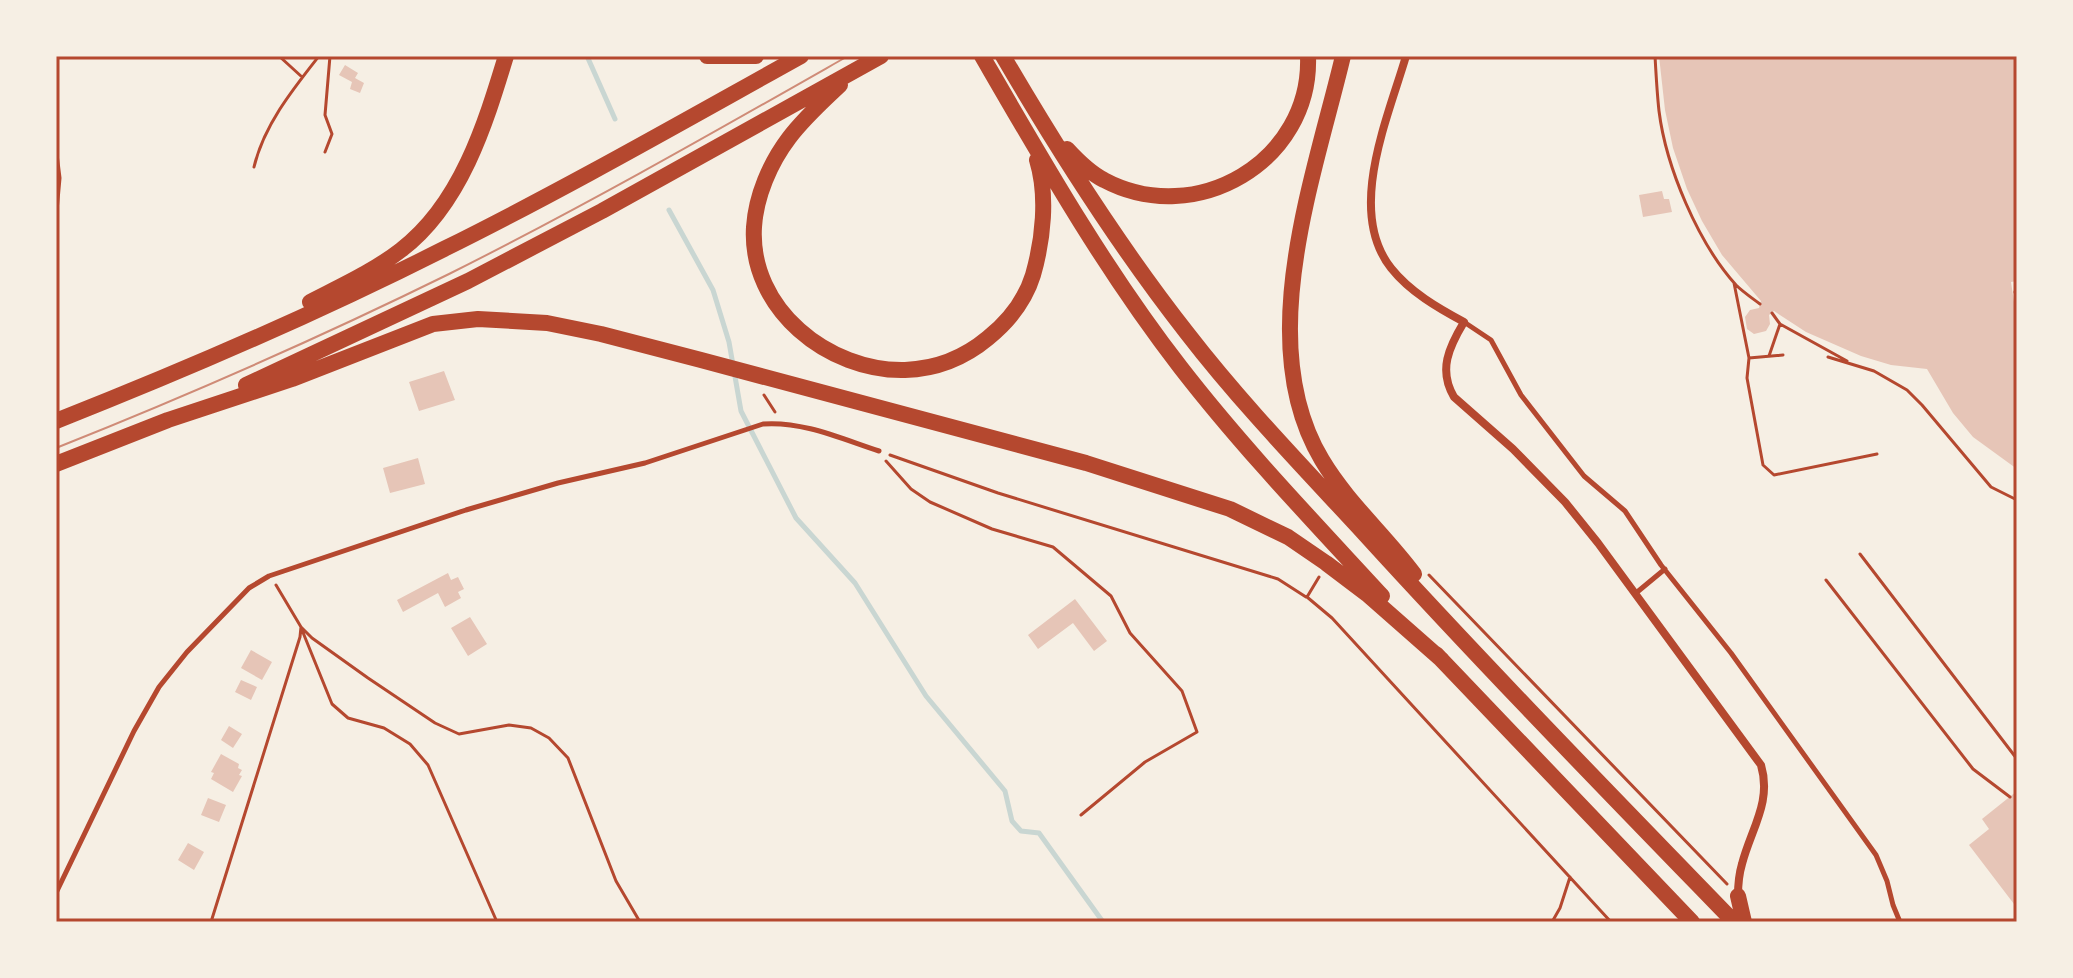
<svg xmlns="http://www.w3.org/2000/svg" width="2073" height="978" font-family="Roboto,sans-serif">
	<rect width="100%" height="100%" fill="#f6efe4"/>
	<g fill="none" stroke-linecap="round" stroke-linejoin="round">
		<path stroke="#c9d6d2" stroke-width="5" d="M587 56 615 119
			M669 210 713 290 729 342 741 411 796 518 855 583 926 696 1005 791 1012 821 1021 831 1039 833 1103 922"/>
	</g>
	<path fill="#e6c5b7" d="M1659 56H2017V281L2011 282 2014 302 2017 301V469L1973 437 1953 413 1927 369 1891 365 1861 356 1806 332 1774 311 1769 315 1770 324 1766 331 1754 334 1747 329 1745 317 1750 310 1759 308 1761 301 1722 255 1702 221 1687 189 1673 148 1665 110Z
		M345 65 358 73 355 78 364 83 360 93 350 89 352 82 339 75Z
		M1662 191 1664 199H1669L1672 212 1643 217 1639 195Z
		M444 371 455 400 419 411 409 382Z
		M418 458 425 484 390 493 383 468Z
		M448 573 451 580 458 577 464 589 458 592 461 598 445 607 438 593 403 612 397 600Z
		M1075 599 1107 641 1094 651 1073 623 1038 649 1028 635Z
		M470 617 487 644 468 656 451 628Z
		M251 650 272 662 262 680 241 668Z
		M241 680 257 687 251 700 235 692Z
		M229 726 242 734 233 748 221 740Z
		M221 754 239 764 238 768 242 770 239 775 242 776 233 792 211 779 214 773 211 772Z
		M2017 791V908L1969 845 1989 829 1982 819Z
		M208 798 226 805 219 822 201 815Z
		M188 843 204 852 194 870 178 860Z"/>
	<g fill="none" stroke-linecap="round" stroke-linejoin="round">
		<path stroke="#b5482f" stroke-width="3" d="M279 56 302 77
			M1655 56C1656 74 1657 93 1659 111 1666 167 1698 243 1736 285 1743 292 1752 298 1760 304
			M56 146 60 178 56 222
			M325 152 332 134 325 115 330 56
			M254 167C264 125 293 89 319 56
			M1734 283 1749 358
			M1780 324 1847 361
			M1783 355 1749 358 1747 378 1763 465 1774 475 1877 454
			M1769 356 1780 324 1772 313
			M1828 357 1874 371 1907 390 1922 405 1991 487 2017 500
			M764 395 775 412
			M890 455 998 493 1278 579 1306 597
			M886 461 911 489 930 502 992 529 1053 547 1111 596 1130 633 1182 691 1197 732 1145 762 1081 815
			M1860 554 2017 759
			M1429 575 1727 884
			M1319 577 1307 597 1332 618 1611 922
			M1826 580 1973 769 2010 797
			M301 627 312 638 368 678 435 723 459 734 509 725 531 728 549 738 568 758 616 881 640 922
			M302 630 332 704 348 718 384 728 410 744 428 765 497 922
			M211 922 300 637 301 627 276 585
			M1552 922 1560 908 1570 877"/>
		<path stroke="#b5482f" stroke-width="5" d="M2016 292H2017
			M1464 322 1491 340 1521 395 1584 476 1625 511 1661 565 1731 653 1876 855 1887 881 1893 905 1900 922
			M1636 593 1665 569
			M56 893 134 731 159 687 187 652 249 588 269 576 466 510 558 483 645 463 763 424C803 421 842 439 879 451"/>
		<path stroke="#b5482f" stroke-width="8" d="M1406 56C1388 118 1346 211 1391 268 1410 292 1438 308 1464 322 1449 347 1438 370 1454 397L1513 449 1565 502 1598 543 1761 765C1772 802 1751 829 1742 864 1739 874 1738 885 1738 896"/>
		<path stroke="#b5482f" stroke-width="16" d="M707 56H756
			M982 56C1044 163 1105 270 1181 368 1243 448 1313 521 1382 596
			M1003 56C1059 152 1118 245 1187 333 1241 403 1303 467 1363 532 1484 665 1609 793 1734 922
			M1343 56C1314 178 1252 344 1322 460 1347 502 1385 535 1414 574
			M840 85C822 102 804 118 789 138 770 163 756 196 754 227 749 309 829 372 905 370 936 369 964 358 988 338 1009 321 1025 301 1033 275 1043 240 1048 196 1037 160
			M1067 149C1078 161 1090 173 1104 180 1196 229 1312 161 1308 56
			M310 302C341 286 374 271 401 250 461 204 485 125 506 56
			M246 385 468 281 602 211 881 56
			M56 421C188 369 317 313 444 249 565 189 682 122 801 56
			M56 464 168 420 292 379 433 324 478 319 547 323 601 334 701 360 1086 463 1230 509 1288 537 1326 563 1367 594 1442 660
			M1436 654 1692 922
			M1738 896 1744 922"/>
		<path stroke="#cf8b77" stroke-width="2" d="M56 448C189 395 321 337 449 274 585 206 716 131 848 56"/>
	</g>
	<rect width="2073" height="978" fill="none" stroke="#f6efe4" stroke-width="116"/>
	<rect x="58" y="58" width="1957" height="862" fill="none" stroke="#b5482f" stroke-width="3"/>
</svg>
